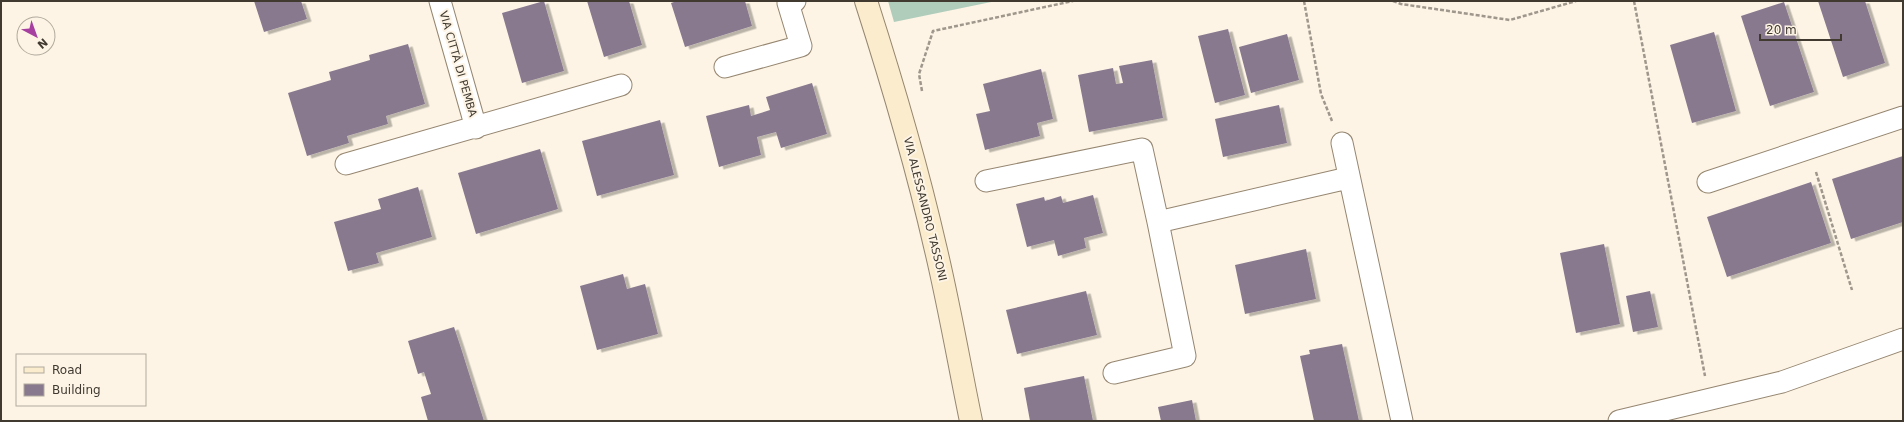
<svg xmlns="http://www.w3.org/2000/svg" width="1904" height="422" font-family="'DejaVu Sans',sans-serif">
	<defs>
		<filter id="shadow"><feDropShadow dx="4.5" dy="2.5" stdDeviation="0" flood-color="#0004"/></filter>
	</defs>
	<rect width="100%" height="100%" fill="#fdf4e5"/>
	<path fill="#b0cdbb" d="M888 1H996L894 22Z"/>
	<path fill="#88798f" filter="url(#shadow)" d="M254 1H301L307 19 264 32Z
		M544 1 564 71 522 83 502 13Z
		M587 1H629L642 45 604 57Z
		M677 1H745L752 26 685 47 671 3Z
		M1818 1H1865L1885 63 1843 77Z
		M1784 2 1814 92 1770 106 1741 16Z
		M1228 29 1245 95 1215 103 1198 36Z
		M1714 32 1736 111 1692 123 1670 45Z
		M1287 34 1299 80 1251 93 1239 47Z
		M408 44 425 104 386 116 388 124 347 136 349 143 307 156 288 93 331 80 329 72 370 60 369 55Z
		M1152 60 1163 118 1089 132 1078 75 1113 68 1116 84 1123 83 1119 66Z
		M1041 69 1053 119 1037 123 1040 136 985 150 976 114 990 111 983 84Z
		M812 83 827 134 781 148 776 132 757 137 761 155 719 167 706 116 749 105 751 116 770 110 766 97Z
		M1279 105 1287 143 1223 157 1215 119Z
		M660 120 674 175 597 196 582 141Z
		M540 149 558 209 476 234 458 173Z
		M1903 156V222L1851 239 1832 179Z
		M1811 182 1831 243 1727 277 1707 217Z
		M418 187 432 237 376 253 379 263 348 271 334 222 381 209 378 199Z
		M1093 195 1103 233 1084 238 1086 248 1058 256 1054 240 1027 247 1016 204 1044 197 1045 201 1061 196 1063 203Z
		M1604 244 1620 324 1576 333 1560 253Z
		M1306 249 1316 299 1245 314 1235 265Z
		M623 274 627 289 645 284 658 334 597 350 580 286Z
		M1086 291 1097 335 1017 354 1006 310Z
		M1650 291 1658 327 1633 332 1626 296Z
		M454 327 460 345 484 421H428L421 397 431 394 424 372 418 374 408 341Z
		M1342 344 1359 421H1314L1300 356 1310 354 1309 350Z
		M1084 376 1093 421H1030L1024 388Z
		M1192 400 1196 421H1161L1158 407Z"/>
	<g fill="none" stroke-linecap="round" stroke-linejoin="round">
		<defs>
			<path id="street" d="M440 1 476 128
				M725 67 801 46 788 3 795 1
				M1342 143 1402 421
				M346 164 621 85
				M986 181 1142 149 1158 222
				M1708 182 1903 117
				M1114 373 1185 356 1158 222 1348 178
				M1619 421 1782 382 1903 339"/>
			<path id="secondary" d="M866 1C892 82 916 163 935 246 949 304 959 363 971 421"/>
		</defs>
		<use href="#street" stroke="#958670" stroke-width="23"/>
		<use href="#secondary" stroke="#958670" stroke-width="24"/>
		<path stroke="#9f978b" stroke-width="2.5" stroke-dasharray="4 2" stroke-linecap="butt" d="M1304 1 1321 94 1332 121
			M1393 1 1401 4 1510 20 1576 1
			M1634 1 1705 376
			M922 91 919 74 933 31 1073 1
			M1816 172 1852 290"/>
		<use href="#street" stroke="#fff" stroke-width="21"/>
		<use href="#secondary" stroke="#faeccc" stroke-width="22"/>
	</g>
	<g text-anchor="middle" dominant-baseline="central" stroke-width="4" stroke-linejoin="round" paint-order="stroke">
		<g font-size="11" fill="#403a30" stroke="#fdf4e5">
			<text transform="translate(458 64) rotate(74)">VIA CITTÀ DI PEMBA</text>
			<text transform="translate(925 209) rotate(76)">VIA ALESSANDRO TASSONI</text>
		</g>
	</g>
	<rect width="1904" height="422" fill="none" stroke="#403a30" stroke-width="4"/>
	<rect x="16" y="354" width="130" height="52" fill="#fdf4e5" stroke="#b1aa9d"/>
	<rect x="24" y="367" width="20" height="6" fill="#faeccc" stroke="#b1aa9d"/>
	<text x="52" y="374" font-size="12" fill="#403a30">Road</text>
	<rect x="24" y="384" width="20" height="12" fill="#88798f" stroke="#b1aa9d"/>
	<text x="52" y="394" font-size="12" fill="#403a30">Building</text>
	<g transform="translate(36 36) rotate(139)"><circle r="19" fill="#fdf4e5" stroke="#b1aa9d"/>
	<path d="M0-3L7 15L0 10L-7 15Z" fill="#a73fa1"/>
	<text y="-6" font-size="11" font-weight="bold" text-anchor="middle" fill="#403a30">N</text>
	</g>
	<path d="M1760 34v6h81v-6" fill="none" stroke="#403a30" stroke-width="2"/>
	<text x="1766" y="34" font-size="12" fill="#403a30" stroke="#fdf4e5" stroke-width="3" paint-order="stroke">20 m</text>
</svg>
